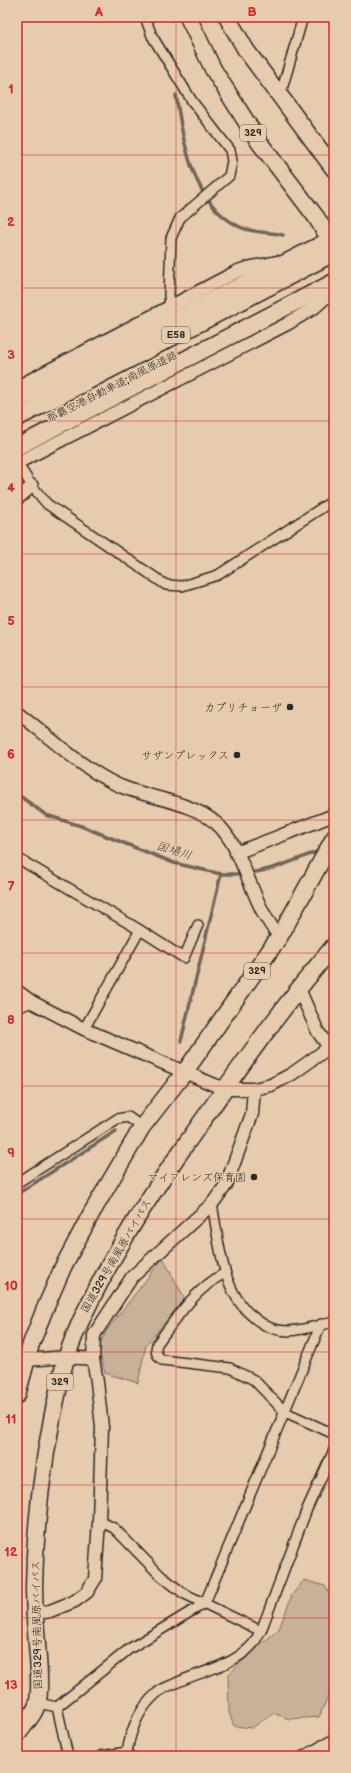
<svg xmlns="http://www.w3.org/2000/svg" width="351" height="1773" font-family="'Balsamiq Sans','Klee One',sans-serif">
	<rect width="100%" height="100%" fill="#e7cbae"/>
	<filter id="ink" filterUnits="userSpaceOnUse"><feTurbulence type="fractalNoise" baseFrequency=".025" numOctaves="2"/><feDisplacementMap in="SourceGraphic" scale="8" xChannelSelector="R" yChannelSelector="G"/><feConvolveMatrix kernelMatrix="1 2 1 2 8 2 1 2 1" color-interpolation-filters="sRGB"/></filter>
	<g filter="url(#ink)">
		<path fill="#c8b099" stroke="#7a6e62" d="M163 1258 185 1299 146 1345 138 1383 105 1373 98 1347 107 1330Z
			M304 1580 325 1586 334 1603V1683L319 1717 289 1719 273 1713 252 1728 234 1726 229 1712 228 1675 253 1651 279 1629 292 1595Z"/>
		<g fill="none" stroke-linecap="round" stroke-linejoin="round">
			<path stroke="#6f655a" stroke-width="3.5" d="M176 95C183 140 192 203 238 226 250 233 269 232 283 235
				M17 794 46 815 81 826 174 863 221 874H243
				M249 873C274 870 298 859 321 850
				M181 1041 221 874
				M17 1194 116 1131"/>
			<defs>
				<path id="street" d="M145 17 152 36 192 101 230 150 232 161 229 176 180 218 171 238 169 295 170 308
					M280 96 303 17
					M17 463 32 486 47 504 166 585 182 586 218 575 334 500
					M17 858 140 930 184 958 198 925
					M17 1008 32 1002
					M84 1029 140 930
					M17 1183 117 1119 128 1117 142 1127
					M212 1204C220 1245 221 1297 260 1322 268 1328 278 1331 289 1331 303 1330 320 1325 334 1322
					M225 1273C196 1288 176 1318 157 1344 155 1351 156 1355 162 1360L230 1368 254 1380 285 1412 334 1434
					M99 1521 114 1528 160 1575 183 1593 261 1631
					M38 1703 57 1707 68 1756
					M57 1707 129 1649 205 1603 321 1324
					M322 1745 334 1754
					M101 1756 127 1752C131 1729 139 1708 157 1693 162 1688 170 1686 176 1683 201 1671 234 1666 253 1644 256 1640 258 1635 261 1631L307 1509 334 1450
					M303 1756 334 1739"/>
				<path id="secondary" d="M17 387 236 272C249 266 263 266 277 262
					M17 463 287 324 315 307 334 290
					M17 499 32 486
					M17 712C50 737 82 769 120 786 152 799 189 801 216 823 246 849 251 908 280 936
					M236 853 334 815
					M299 989 318 1032 329 1047
					M17 991 32 1002 84 1029 224 1089H254L271 1085 292 1074 334 1044
					M26 1360 67 1357 93 1359
					M35 1614 50 1611 75 1601 87 1592 95 1579 99 1521 102 1427 97 1382 93 1359 94 1335 132 1277 212 1204 226 1185 252 1114 254 1089"/>
				<path id="highway" d="M188 17 213 69 259 142 316 217 334 246
					M227 17 246 50 334 169
					M17 400 330 240
					M17 418 334 253
					M17 447 334 282
					M17 1395 31 1344 44 1311 63 1267 91 1214 142 1127 184 1073 280 936 334 838
					M17 1735C24 1725 36 1713 38 1701 41 1683 38 1662 37 1644 35 1625 34 1606 34 1587 35 1516 45 1445 61 1377 70 1339 88 1305 106 1271 130 1227 157 1185 186 1144 233 1077 280 1009 334 946"/>
			</defs>
			<use href="#street" stroke="#2b2b2b" stroke-width="12"/>
			<use href="#secondary" stroke="#2b2b2b" stroke-width="15"/>
			<use href="#highway" stroke="#2b2b2b" stroke-width="19"/>
			<use href="#street" stroke="#e7cbae" stroke-width="9"/>
			<use href="#secondary" stroke="#e7cbae" stroke-width="12"/>
			<use href="#highway" stroke="#e7cbae" stroke-width="16"/>
		</g>
	</g>
	<path fill="none" stroke="#d62828" stroke-width="1" stroke-opacity="0.55" d="M176 17V1756M17 155H334M17 288H334M17 421H334M17 554H334M17 687H334M17 820H334M17 953H334M17 1086H334M17 1219H334M17 1352H334M17 1485H334M17 1618H334"/>
	<g fill="#2b2b2b" stroke="#e7cbae" stroke-width="1.5">
		<circle cx="290" cy="707" r="4"/>
		<circle cx="237" cy="755" r="4"/>
		<circle cx="254" cy="1177" r="4"/>
	</g>
	<g text-anchor="middle" dominant-baseline="central" stroke-width="3" stroke-linejoin="round" paint-order="stroke">
		<g fill="#e7cbae" stroke="#635b52" stroke-width="1">
			<rect x="240" y="125" width="26" height="16" rx="3"/>
			<rect x="162" y="327" width="28" height="16" rx="3"/>
			<rect x="244" y="963" width="26" height="16" rx="3"/>
			<rect x="47" y="1374" width="26" height="16" rx="3"/>
		</g>
		<g font-size="10" font-weight="bold" fill="#2b2b2b">
			<text x="253" y="133">329</text>
			<text x="176" y="335">E58</text>
			<text x="257" y="971">329</text>
			<text x="60" y="1382">329</text>
		</g>
		<g font-size="11" fill="#2b2b2b" stroke="#e7cbae">
			<text transform="translate(112 387) rotate(-27)">那覇空港自動車道;南風原道路</text>
			<text transform="translate(116 1256) rotate(-60)">国道329号南風原バイパス</text>
			<text transform="translate(37 1625) rotate(-91)">国道329号南風原バイパス</text>
		</g>
		<g font-size="11" fill="#2b2b2b" stroke="#e7cbae" text-anchor="end">
			<text x="282" y="707">カプリチョーザ</text>
			<text x="229" y="755">サザンプレックス</text>
			<text x="246" y="1177">マイフレンズ保育園</text>
		</g>
		<g font-size="12" font-style="italic" fill="#423e3b" stroke="#e7cbae">
			<text transform="translate(174 851) rotate(17)">国場川</text>
		</g>
	</g>
	<rect width="351" height="1773" fill="none" stroke="#e7cbae" stroke-width="44"/>
	<rect x="22" y="22" width="307" height="1729" fill="none" stroke="#d62828" stroke-width="1.5"/>
	<g font-size="13" text-anchor="middle" font-weight="bold" fill="#d62828">
		<text x="99" y="16">A</text>
		<text x="252" y="16">B</text>
		<text x="11" y="93">1</text>
		<text x="11" y="226">2</text>
		<text x="11" y="359">3</text>
		<text x="11" y="492">4</text>
		<text x="11" y="625">5</text>
		<text x="11" y="758">6</text>
		<text x="11" y="891">7</text>
		<text x="11" y="1024">8</text>
		<text x="11" y="1157">9</text>
		<text x="11" y="1290">10</text>
		<text x="11" y="1423">11</text>
		<text x="11" y="1556">12</text>
		<text x="11" y="1689">13</text>
	</g>
</svg>
